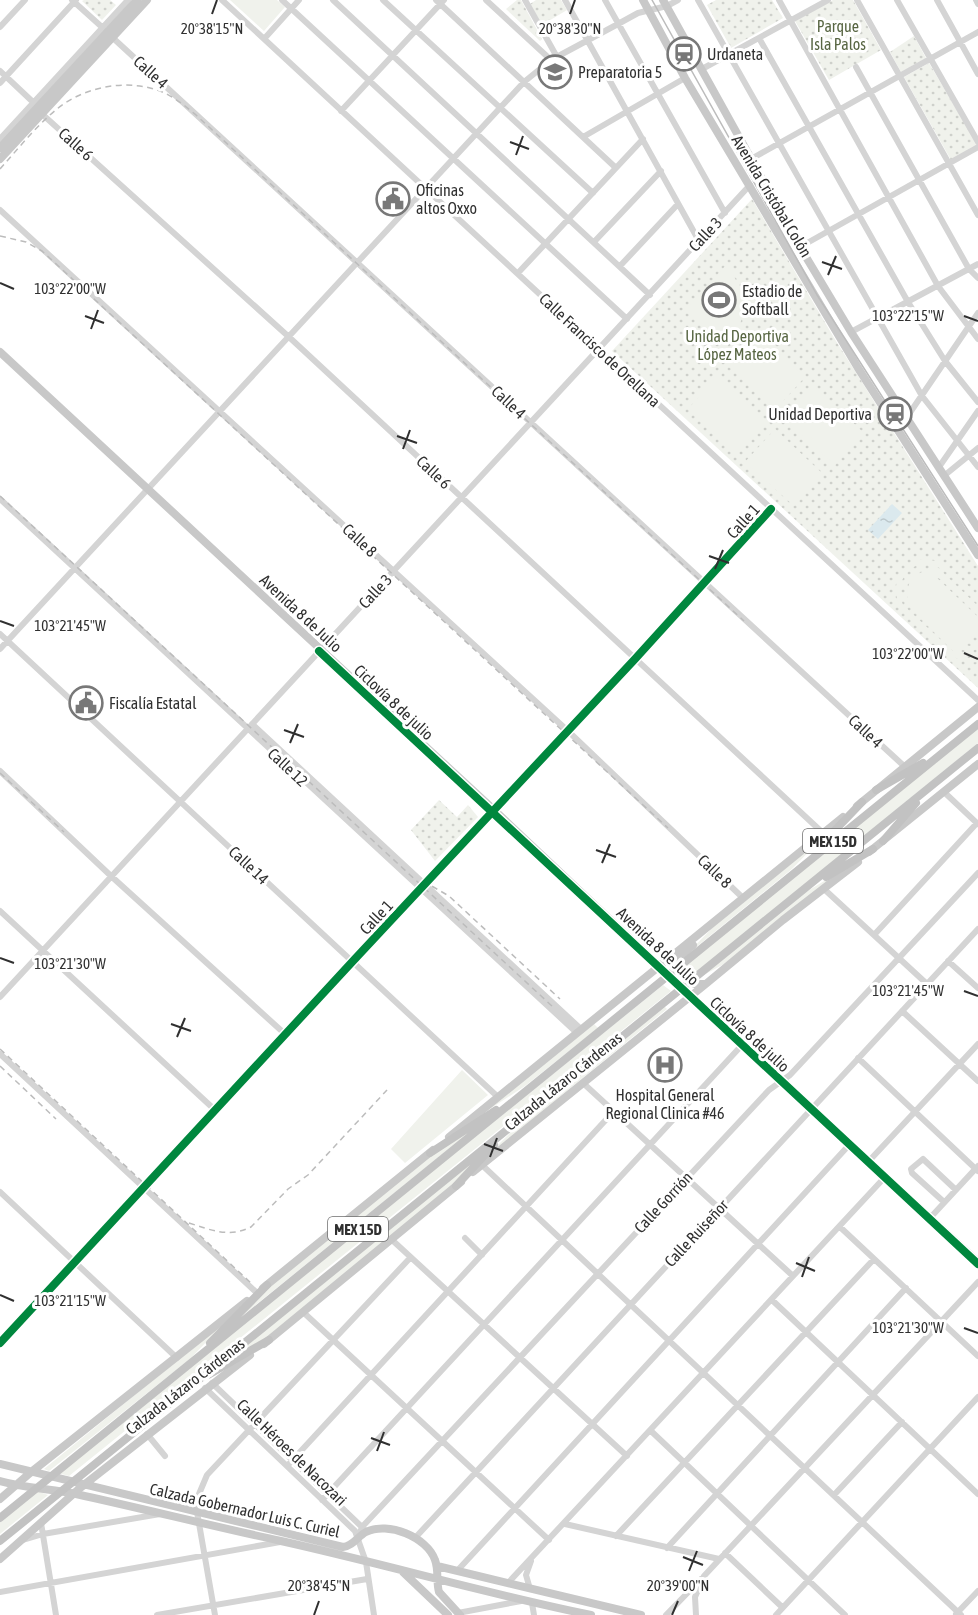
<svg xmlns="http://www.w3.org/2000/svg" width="978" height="1615" font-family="'Asap Condensed',sans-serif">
	<defs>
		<pattern id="grass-dots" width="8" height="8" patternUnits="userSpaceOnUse" patternTransform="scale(1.5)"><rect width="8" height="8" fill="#f0f2ec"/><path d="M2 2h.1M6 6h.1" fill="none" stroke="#ced0cb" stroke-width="1.8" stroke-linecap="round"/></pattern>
		<pattern id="water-ripples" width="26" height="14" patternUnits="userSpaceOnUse" patternTransform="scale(1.5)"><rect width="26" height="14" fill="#dbe9ee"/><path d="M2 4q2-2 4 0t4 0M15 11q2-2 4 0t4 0" fill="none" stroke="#bcc8cc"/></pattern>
	</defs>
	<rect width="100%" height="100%" fill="#fff"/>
	<path fill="url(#grass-dots)" d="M84 0H110L116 5 102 20 82 1Z
		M517 0H521L542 39 540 41 506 9Z
		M536 0H561L567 10 542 25 530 4Z
		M716 0H772L783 18 731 48 707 5Z
		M833 0H853L881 50 829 80 795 21Z
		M914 36 926 58 901 72 890 52Z
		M929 63 977 144 951 160 904 77Z
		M752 199 836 341 978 566V688L612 351Z
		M439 800 457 817 468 805 478 817 435 861 411 830Z"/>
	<path fill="#f0f2ec" d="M230 0H277L285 7 264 31Z
		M726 265C749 294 749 319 726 348L685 311Z
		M756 333 805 377 775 410 727 365Z
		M717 376 766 421 736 453 688 409Z
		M813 385 838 409 808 441 783 417Z
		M839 410 864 433 835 465 809 442Z
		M775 429 823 474 794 506 745 462Z
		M922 559C947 559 961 579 978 596V601C961 585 929 545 906 574 898 584 899 594 903 605L953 651 968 658 978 657V662C950 666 925 632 905 614 888 591 895 569 922 559Z
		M936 566 978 606V614L940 579 936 577 978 617V630L964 645 970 646 978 642V649C954 659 928 624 912 609 901 591 910 571 932 570Z
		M978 728V743L693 975 684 967Z
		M825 835 792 869 684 957 720 920Z
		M844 869 724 964 700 977 796 898Z
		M663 985 671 991 69 1476 58 1473Z
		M664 1006 667 1009 486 1157 520 1123Z
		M594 1024 598 1028 525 1086 467 1124Z
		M462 1070 488 1095 405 1163 391 1149Z
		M482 1122 221 1333 261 1292 433 1153Z
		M491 1145 455 1183 266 1339 218 1365Z
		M229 1318 190 1359 49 1471 44 1469Z
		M37 1491 48 1495 0 1534V1521Z"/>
	<path fill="url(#water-ripples)" d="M892 504 902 513 878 539 868 530Z"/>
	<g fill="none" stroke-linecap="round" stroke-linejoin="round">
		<path stroke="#d4d4d4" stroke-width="6" d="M72 0 103 28
			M222 0 978 700
			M282 0 627 319
			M333 0 650 295
			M383 0 593 193
			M436 0 616 168
			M486 0 551 60
			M525 0 557 57
			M565 0 699 241
			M605 0 725 213
			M698 0 922 396 978 467
			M779 0 938 286 978 339
			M857 0 978 215
			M897 0 978 142
			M937 0 978 74
			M976 0 978 4
			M0 27 25 0
			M113 38 904 766
			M759 38 908 302 945 361 978 402
			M264 39 299 0
			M856 67 969 269 978 278
			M702 69 828 0
			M0 71 34 103 42 114 289 337 823 833
			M0 83 76 0
			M341 111 444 0
			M583 137 685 78
			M0 139 128 0
			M751 159 978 32
			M0 210 568 731 743 898
			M594 242 661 171
			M800 247 978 147
			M620 266 678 204
			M518 273 643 139
			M851 332 978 264
			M907 417 978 313
			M939 467 978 411
			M945 475 978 448
			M0 499 577 1033
			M0 634 498 1097
			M0 649 524 82 551 60 618 24 638 13 667 6 678 0
			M252 724 582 1030
			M0 771 111 876 285 1034
			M944 792 978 824
			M824 889 927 984
			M0 911 215 1110
			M874 935 977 823
			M948 961 978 988
			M0 997 750 185
			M902 1011 978 1081
			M0 1054 257 1293
			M858 1058 978 1171
			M583 1083 793 1276
			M869 1161 978 1044
			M482 1165 961 1615
			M0 1192 177 1358
			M944 1202 912 1173 911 1169 923 1159 956 1190
			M930 1218 978 1166
			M840 1227 978 1356
			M465 1238 482 1255
			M391 1239 627 1456
			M772 1300 978 1494
			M303 1312 549 1540
			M0 1343 353 961 635 659 771 509
			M212 1383 364 1529
			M205 1388 355 1531 366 1562 374 1615
			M651 1431 845 1615
			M147 1434 165 1456
			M288 1465 614 1111
			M834 1495 902 1422
			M322 1500 742 1045
			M41 1523 56 1615
			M565 1524 719 1559
			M616 1536 874 1259
			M358 1538 362 1527 769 1090 790 1075 978 873
			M415 1538 978 929
			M23 1540 43 1534 160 1514
			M667 1548 906 1288
			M725 1553 782 1607
			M457 1571 850 1144
			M508 1583 885 1177
			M530 1589 526 1575 531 1561
			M0 1592 280 1542
			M532 1603 534 1615
			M458 1613 521 1601
			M956 1614 978 1591
			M157 1615 367 1579
			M215 1615 197 1512 199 1494 207 1475 410 1258
			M666 1615 701 1579
			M696 1615 695 1597 704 1576 978 1282
			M776 1615 978 1397"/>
		<path stroke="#c8c8c8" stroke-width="8" d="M643 0 685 78 858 368 978 555
			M663 0 800 247 851 332 978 528
			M0 148 137 0
			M0 159 147 0
			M0 352 494 810 782 1082 978 1262
			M857 806 978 707
			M869 852 978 764
			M693 945 680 957 677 967 694 984H705
			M449 1137 843 817
			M473 1172 707 983 783 920 858 862
			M263 1288 433 1150
			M264 1344 461 1182
			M0 1464 343 1547C353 1546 358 1536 366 1532 388 1521 427 1537 435 1560 439 1570 436 1582 439 1592L460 1615
			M0 1481C25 1488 51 1489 76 1494 144 1509 212 1526 281 1541 385 1564 487 1594 591 1615
			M0 1499 30 1473 247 1301
			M0 1559 80 1488 250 1355
			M437 1566 641 1615
			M403 1572 448 1615"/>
		<path stroke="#c2c2c2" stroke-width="8" d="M876 790 923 763
			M883 841 916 803
			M818 848 862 802
			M826 877 873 849
			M430 1153 496 1110
			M456 1186 494 1145
			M210 1343 267 1285
			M208 1375 269 1340
			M0 1518 978 724
			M0 1541 978 748"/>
		<path stroke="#bcbcbc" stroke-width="1.5" d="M652 0 817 295 978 546"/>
		<path stroke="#bcbcbc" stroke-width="1.5" stroke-dasharray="6 4.5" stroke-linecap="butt" d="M0 169C18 149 36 126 57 109 84 87 124 79 157 90 172 95 184 105 196 115L744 621
			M0 236 26 242 42 251 668 828
			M0 496 553 1007
			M0 773 64 832
			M423 881 449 896 560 999
			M0 1049 252 1284
			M0 1066 56 1119
			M189 1223C211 1230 229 1238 251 1227L288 1189 308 1175 387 1090"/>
		<defs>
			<path id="cycleway" d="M319 651 978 1264
				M0 1343 353 961 635 659 771 509"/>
		</defs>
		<use href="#cycleway" stroke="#fff" stroke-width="11"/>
		<use href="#cycleway" stroke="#00873e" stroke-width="8"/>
	</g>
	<path fill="none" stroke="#303030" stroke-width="2" d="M212 14 217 0M570 14 575 0M510 142 529 149M516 155 523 136M822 262 842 269M828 275 836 256M0 283 14 289M85 316 104 323M964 316 978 321M91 329 98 310M397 436 417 443M403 449 410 430M709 556 729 563M715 569 723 550M0 621 14 626M964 653 978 659M284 730 304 737M290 743 298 724M596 850 616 857M602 863 610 844M0 958 14 963M964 991 978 996M171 1024 191 1031M177 1037 185 1018M484 1144 503 1151M490 1157 497 1138M796 1263 815 1271M802 1277 809 1257M0 1295 14 1301M964 1328 978 1333M371 1438 390 1445M377 1451 384 1432M683 1557 703 1565M689 1571 697 1551M314 1615 319 1601M672 1615 678 1601"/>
	<defs>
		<symbol id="station-ring" viewBox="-11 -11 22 22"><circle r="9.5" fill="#fff" stroke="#787878" stroke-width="1.5"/><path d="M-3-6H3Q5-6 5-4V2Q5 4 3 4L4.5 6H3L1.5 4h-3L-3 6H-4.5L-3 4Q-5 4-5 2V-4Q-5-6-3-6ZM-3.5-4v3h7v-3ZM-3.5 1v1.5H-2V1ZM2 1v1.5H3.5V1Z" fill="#787878"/></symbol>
		<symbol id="university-ring" viewBox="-11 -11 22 22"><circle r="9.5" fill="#fff" stroke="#787878" stroke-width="1.5"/><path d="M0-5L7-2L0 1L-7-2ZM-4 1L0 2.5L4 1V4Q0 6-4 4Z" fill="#787878"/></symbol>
		<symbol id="civic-ring" viewBox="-11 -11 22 22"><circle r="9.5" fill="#fff" stroke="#787878" stroke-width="1.5"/><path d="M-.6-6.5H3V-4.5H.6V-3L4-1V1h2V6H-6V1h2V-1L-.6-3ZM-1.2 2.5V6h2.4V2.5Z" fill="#787878"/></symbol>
		<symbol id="stadium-ring" viewBox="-11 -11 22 22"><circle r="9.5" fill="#fff" stroke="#787878" stroke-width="1.5"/><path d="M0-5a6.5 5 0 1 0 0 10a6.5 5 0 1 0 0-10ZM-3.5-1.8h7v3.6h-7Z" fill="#787878"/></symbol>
		<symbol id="hospital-ring" viewBox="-11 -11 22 22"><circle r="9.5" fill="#fff" stroke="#787878" stroke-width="1.5"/><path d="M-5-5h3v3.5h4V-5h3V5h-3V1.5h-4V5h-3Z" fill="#787878"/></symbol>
	</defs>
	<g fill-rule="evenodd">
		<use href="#station-ring" x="665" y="35" width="38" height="38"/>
		<use href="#university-ring" x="536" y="53" width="38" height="38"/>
		<use href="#civic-ring" x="374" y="180" width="38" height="38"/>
		<use href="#stadium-ring" x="700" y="281" width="38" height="38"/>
		<use href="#station-ring" x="876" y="395" width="38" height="38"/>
		<use href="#civic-ring" x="67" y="684" width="38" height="38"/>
		<use href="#hospital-ring" x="646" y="1046" width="38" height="38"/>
	</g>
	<g text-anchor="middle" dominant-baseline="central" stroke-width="6" stroke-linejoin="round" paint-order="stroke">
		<g fill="#fff" stroke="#6e6e6e" stroke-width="1.5">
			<rect x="803" y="829" width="60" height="24" rx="4.5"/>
			<rect x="328" y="1217" width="60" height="24" rx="4.5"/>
		</g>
		<g font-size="15" font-weight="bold" fill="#303030">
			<text x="833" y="841">MEX 15D</text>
			<text x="358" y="1229">MEX 15D</text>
		</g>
		<g font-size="16" fill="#586643" stroke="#fff">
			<text x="838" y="26">Parque<tspan x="838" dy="18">Isla Palos</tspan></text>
			<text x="737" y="336">Unidad Deportiva<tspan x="737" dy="18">López Mateos</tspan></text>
		</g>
		<g font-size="16" fill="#303030" stroke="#fff" text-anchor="start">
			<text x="707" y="54">Urdaneta</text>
			<text x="578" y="72">Preparatoria 5</text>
			<text x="416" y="190">Oficinas<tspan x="416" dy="18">altos Oxxo</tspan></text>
			<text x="742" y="291">Estadio de<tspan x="742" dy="18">Softball</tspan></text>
			<text x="872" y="414" text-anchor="end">Unidad Deportiva</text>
			<text x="109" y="703">Fiscalía Estatal</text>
			<text x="665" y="1095" text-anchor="middle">Hospital General<tspan x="665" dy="18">Regional Clinica #46</tspan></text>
		</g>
		<g font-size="16" fill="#303030" stroke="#fff">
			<text transform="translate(151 72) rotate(42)">Calle 4</text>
			<text transform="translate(76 144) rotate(42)">Calle 6</text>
			<text transform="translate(772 196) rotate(59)">Avenida Cristóbal Colón</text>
			<text transform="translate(705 234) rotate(-47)">Calle 3</text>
			<text transform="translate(600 350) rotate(43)">Calle Francisco de Orellana</text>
			<text transform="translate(509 402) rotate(43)">Calle 4</text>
			<text transform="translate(434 472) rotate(43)">Calle 6</text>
			<text transform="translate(743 521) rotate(-48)">Calle 1</text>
			<text transform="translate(360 540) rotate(43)">Calle 8</text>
			<text transform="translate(375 591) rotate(-47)">Calle 3</text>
			<text transform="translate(301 613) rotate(43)">Avenida 8 de Julio</text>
			<text transform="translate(394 702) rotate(43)">Ciclovía 8 de julio</text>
			<text transform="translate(866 731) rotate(43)">Calle 4</text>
			<text transform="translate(288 767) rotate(43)">Calle 12</text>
			<text transform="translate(249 865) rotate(43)">Calle 14</text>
			<text transform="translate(715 871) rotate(44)">Calle 8</text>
			<text transform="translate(376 917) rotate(-47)">Calle 1</text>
			<text transform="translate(658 946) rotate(43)">Avenida 8 de Julio</text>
			<text transform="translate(750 1034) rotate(43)">Ciclovía 8 de julio</text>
			<text transform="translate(563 1081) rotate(-39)">Calzada Lázaro Cárdenas</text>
			<text transform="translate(663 1202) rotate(-47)">Calle Gorrión</text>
			<text transform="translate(696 1233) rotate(-47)">Calle Ruiseñor</text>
			<text transform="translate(185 1386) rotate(-38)">Calzada Lázaro Cárdenas</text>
			<text transform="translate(292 1452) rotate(44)">Calle Héroes de Nacozari</text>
			<text transform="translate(245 1510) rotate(13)">Calzada Gobernador Luis C. Curiel</text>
		</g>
	</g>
	<g font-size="15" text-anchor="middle" fill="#303030" stroke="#fff" stroke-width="6" stroke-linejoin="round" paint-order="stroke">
		<text x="570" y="34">20°38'30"N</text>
		<text x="212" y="34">20°38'15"N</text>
		<text x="70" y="294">103°22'00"W</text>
		<text x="908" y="321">103°22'15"W</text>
		<text x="70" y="631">103°21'45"W</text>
		<text x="908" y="659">103°22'00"W</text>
		<text x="70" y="969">103°21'30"W</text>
		<text x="908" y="996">103°21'45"W</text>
		<text x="70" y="1306">103°21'15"W</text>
		<text x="908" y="1333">103°21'30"W</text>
		<text x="319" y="1591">20°38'45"N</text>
		<text x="678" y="1591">20°39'00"N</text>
	</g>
</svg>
